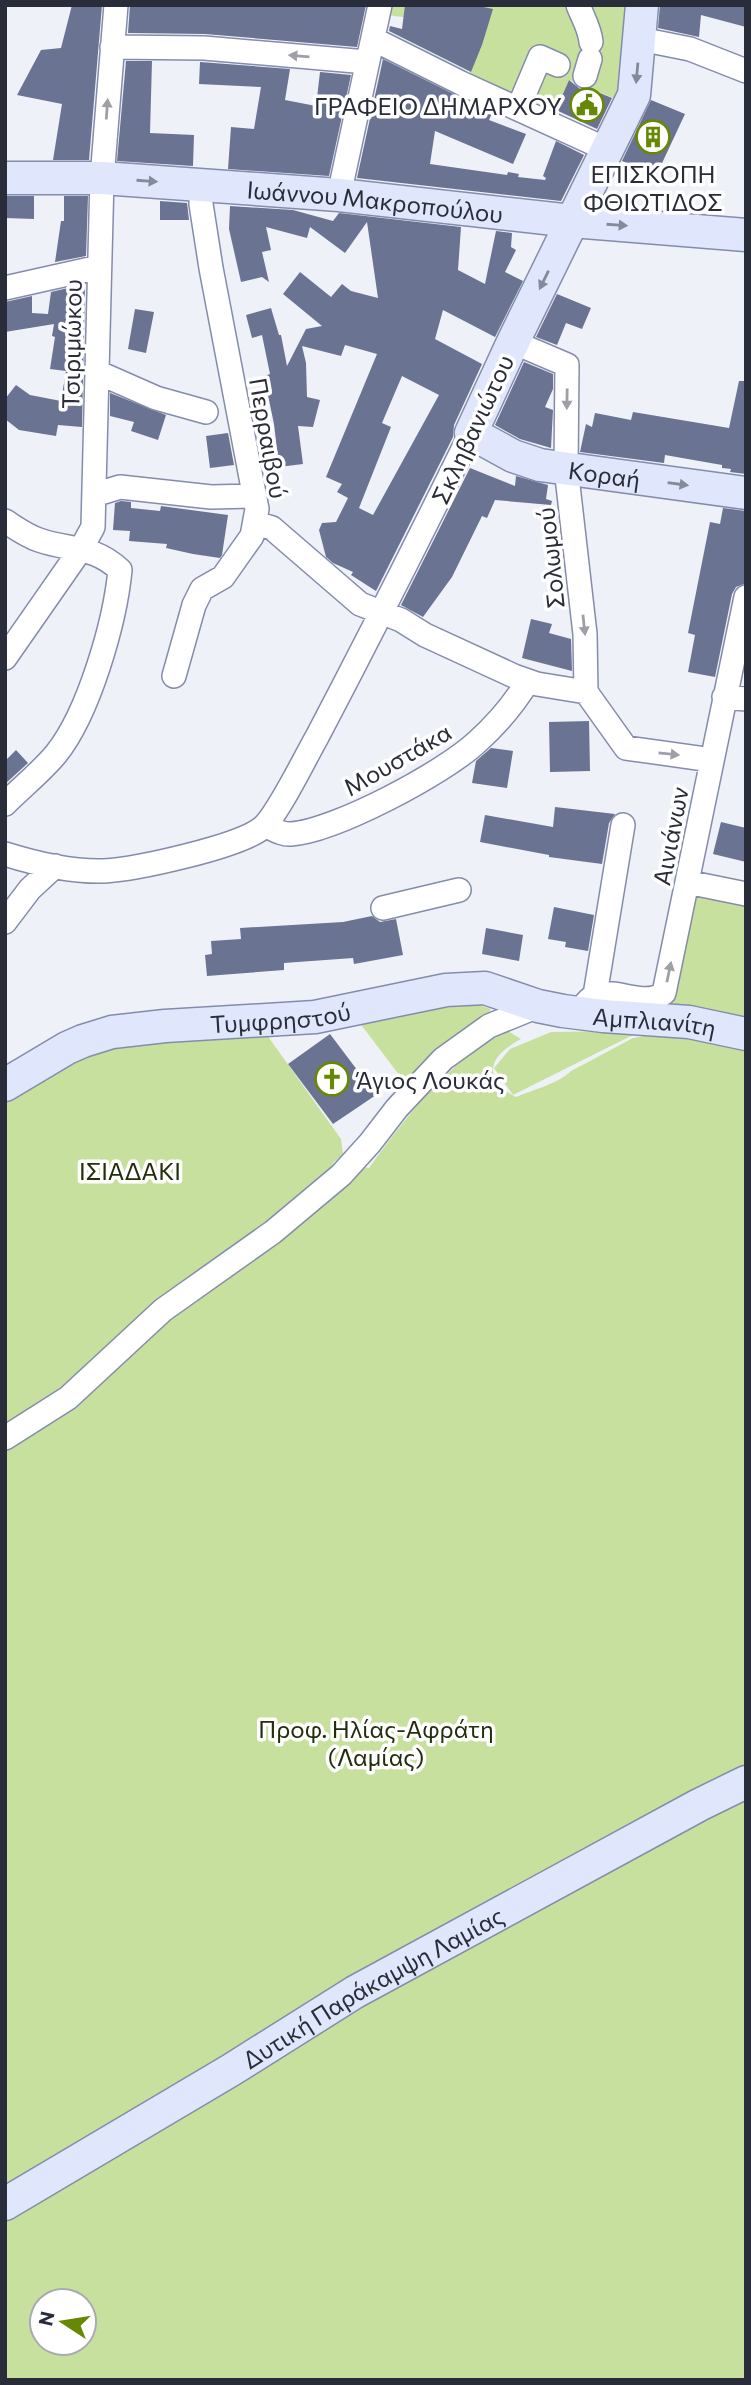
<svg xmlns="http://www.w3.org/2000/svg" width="751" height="2385" font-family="Commissioner,sans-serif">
	<rect width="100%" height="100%" fill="#eff1f8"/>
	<path fill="#c8e09e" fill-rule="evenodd" d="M388 5H633L618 100 569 80 554 114 469 75 482 45 419 19 386 15Z
		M701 891 746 900V1023L671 1007 696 896Z
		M476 1004 491 1009 486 1018 406 1084 359 1022 395 1014Z
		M505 1029 521 1039C505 1048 483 1063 498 1083 504 1089 509 1094 516 1097 533 1090 559 1083 571 1071L633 1038 644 1036 670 1033 746 1050V2380H5V1101C33 1085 61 1066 91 1055 146 1036 209 1039 267 1035L341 1139 343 1154 332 1164 369 1168C399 1126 430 1086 470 1054 484 1042 488 1035 505 1029ZM42 2301H84V2343H42Z
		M623 1031 635 1034 513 1095 494 1068 510 1049 551 1032Z"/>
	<path fill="#6a7391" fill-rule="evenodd" d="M72 5H102L89 160H53L62 104 17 95 41 50 61 48Z
		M130 5H366L357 47 205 34 128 33Z
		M405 5H474L493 9 482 45 471 72 389 31 390 26 402 29Z
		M660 5H746V27L701 15 699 37 658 28Z
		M383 59 492 113 489 120 526 134 513 164 435 131 430 164 507 175 508 172 519 174 518 177 545 180 546 178 543 176 556 141 584 155 561 201 357 178Z
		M126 61H152L150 133 194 135 193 166 117 161Z
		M200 62 290 69 285 100 316 106 320 72 351 75 329 176 228 169 231 127 254 129 261 87 199 84Z
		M569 80 580 89H590L612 98 597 129 556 110Z
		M651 100 685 114 656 176 622 161Z
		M5 196H34V219L5 218Z
		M64 196H88L86 256 55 262 61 221H64Z
		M160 201 187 203 189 220H160Z
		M230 206 293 210 333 221 339 213 461 227 458 270 485 284 496 231 512 233 511 247 516 250 505 272 523 281 495 337 443 310 435 339 482 364 454 425 453 437 376 591 351 575 353 572 333 563 326 557 319 530 322 523 336 522 348 498 337 492 342 484 326 477 377 354 345 345 341 356 302 346 306 363 307 397 320 400 313 427 298 426 303 464 279 467 274 424 264 376 270 374 262 335 252 338 246 315 271 308 279 335H281L287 366 306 329 322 326 283 294 300 272 331 297 342 284 351 291 378 298 367 222 345 253 310 227 307 238 266 227 271 250 262 252 269 282 262 277 241 282 229 229ZM402 376 439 395 373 515 359 508 391 427 382 423Z
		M85 284 82 427 58 425 56 436 19 430 5 419V399L16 385 30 395 61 401 66 371 50 369 55 337 52 336 54 324 5 332V302L32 296V313L48 314 51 292Z
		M557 294 591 308 582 329 566 323 557 345 536 337Z
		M135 309 154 312 146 353 128 349Z
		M524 362 553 374V389L545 407 553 410 551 448 520 439 495 425Z
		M739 381H746V474L730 472 731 469 722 468V465L665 455 664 463 580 452 586 424 592 427 595 413 631 420 633 412 729 428Z
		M110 393 166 415 158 440 131 431 134 422 110 416Z
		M228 433 234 465 210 468 206 436Z
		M470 468 515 486 516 476 548 485 546 499 552 501 551 505 495 500 487 518 482 516 452 577 423 617 401 605Z
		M121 501 131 502V508L160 511 161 506 228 515 222 555 220 558 193 554 166 548 167 544 129 541 130 531 113 530 115 503Z
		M723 508 746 511V572L744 584 736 587 732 594 715 677 688 672 695 635 688 633 710 522 720 524Z
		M531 619 552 624 549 633 571 639 572 671 522 658Z
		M589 721 590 771 550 772 549 722Z
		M491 748 513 751 507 788 472 783 476 761Z
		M16 750 28 763 5 784V761Z
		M555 807 615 814 609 823 602 864 549 857V855L480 842 485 815 553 827Z
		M721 822 746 828V862L713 854Z
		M554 907 594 915 588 951 565 947 566 942 548 939Z
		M372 916 380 922 396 919 403 955 354 964 353 958 284 963V970L207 976 205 955 212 954 211 941 241 939 240 928 343 922Z
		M486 928 523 935 519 961 482 954Z
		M330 1034 376 1095 333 1124 288 1064Z"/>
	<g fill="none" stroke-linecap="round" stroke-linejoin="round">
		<defs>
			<path id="street" d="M578 5C583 18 590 29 591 42
				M373 39 461 83 608 150
				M640 39 690 49 746 71
				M112 47 204 48 367 62
				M585 76 590 59
				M518 109 540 57 558 65
				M339 195 380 5
				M5 288 99 267
				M513 342 567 365 566 468 585 634 586 692 626 748 712 760
				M97 372 156 398 206 412
				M94 495 120 487 211 497 253 496
				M5 521C16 528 27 536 39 540 71 551 93 545 120 570 115 622 89 713 56 754 41 772 22 787 5 804
				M256 523 272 528 360 604 401 620 425 635 514 676 537 684 586 692
				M5 658 81 549 93 527 102 178 116 5
				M174 676 194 605 202 589 223 577 252 536 257 509 211 268 201 204V185
				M724 697 746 699
				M266 826C273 829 283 835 291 834 335 831 444 773 477 742 497 724 514 704 528 681
				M5 854C37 864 71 872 104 871 137 869 238 847 262 828 277 816 306 756 317 737 370 636 421 535 471 433
				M687 882 746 894
				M383 908 459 890
				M5 922 30 889 55 866
				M595 995 623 825
				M580 1014C597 971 638 1013 664 993L746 597
				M5 1438 68 1398 163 1310 273 1232 341 1175 370 1143 397 1108 443 1059 489 1026 538 1006"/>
			<g id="secondary">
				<path id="s1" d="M642 5 634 95 513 342 471 433 513 456 540 465 746 493"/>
				<path id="s2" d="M5 178H102L339 195 572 221 746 235"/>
				<path id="s3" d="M5 1085 67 1048 83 1041 112 1032 165 1026 315 1017 446 990 485 988 538 1006 563 1011 603 1016 689 1022 746 1034"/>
				<path id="s4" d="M5 2204 231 2070 355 1992 699 1805 746 1782"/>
			</g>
		</defs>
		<use href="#street" stroke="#848cac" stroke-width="26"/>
		<use href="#secondary" stroke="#848cac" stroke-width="35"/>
		<use href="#street" stroke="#fff" stroke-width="23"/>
		<use href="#secondary" stroke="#e0e6fc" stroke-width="32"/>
	</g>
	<defs><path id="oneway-solid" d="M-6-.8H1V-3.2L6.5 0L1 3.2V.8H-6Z" transform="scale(1.75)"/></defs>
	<g fill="#9fa0a6">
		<use href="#oneway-solid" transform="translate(299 56) rotate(-175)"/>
		<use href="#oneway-solid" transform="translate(107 109) rotate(-86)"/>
		<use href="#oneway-solid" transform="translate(567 399) rotate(91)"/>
		<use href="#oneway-solid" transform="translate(584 625) rotate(84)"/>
		<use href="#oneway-solid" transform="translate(669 754) rotate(6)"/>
		<use href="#oneway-solid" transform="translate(669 972) rotate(-78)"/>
	</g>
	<g fill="#848a9b">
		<use href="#oneway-solid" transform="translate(637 73) rotate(95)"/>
		<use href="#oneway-solid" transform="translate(147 181) rotate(4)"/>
		<use href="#oneway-solid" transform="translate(617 225) rotate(4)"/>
		<use href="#oneway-solid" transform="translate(544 280) rotate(116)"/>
		<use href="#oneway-solid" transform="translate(678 484) rotate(8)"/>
	</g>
	<defs>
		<symbol id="civic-ring" viewBox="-11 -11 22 22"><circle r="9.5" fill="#fff" stroke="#678804" stroke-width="1.5"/><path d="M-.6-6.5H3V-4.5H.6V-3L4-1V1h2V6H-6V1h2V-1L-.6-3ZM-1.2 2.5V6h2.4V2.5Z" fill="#678804"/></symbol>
		<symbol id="building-ring" viewBox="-11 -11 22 22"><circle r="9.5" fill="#fff" stroke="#678804" stroke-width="1.5"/><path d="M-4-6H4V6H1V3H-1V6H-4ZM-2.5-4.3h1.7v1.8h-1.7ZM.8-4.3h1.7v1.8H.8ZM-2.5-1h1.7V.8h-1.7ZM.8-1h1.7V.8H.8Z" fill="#678804"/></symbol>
		<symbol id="church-ring" viewBox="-11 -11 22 22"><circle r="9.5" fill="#fff" stroke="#678804" stroke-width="1.5"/><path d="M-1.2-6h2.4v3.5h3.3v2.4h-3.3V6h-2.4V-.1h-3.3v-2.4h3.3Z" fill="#678804"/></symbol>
	</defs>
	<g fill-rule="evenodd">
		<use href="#civic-ring" x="568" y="86" width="38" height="38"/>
		<use href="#building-ring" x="634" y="118" width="38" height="38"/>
		<use href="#church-ring" x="313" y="1060" width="38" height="38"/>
	</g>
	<g text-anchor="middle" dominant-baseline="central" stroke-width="7" stroke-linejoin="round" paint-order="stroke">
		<g font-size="24" fill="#292d3a" stroke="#fff" text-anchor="end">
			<text x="562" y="105">ΓΡΑΦΕΙΟ ΔΗΜΑΡΧΟΥ</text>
			<text x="653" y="173" text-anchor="middle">ΕΠΙΣΚΟΠΗ<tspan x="653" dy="28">ΦΘΙΩΤΙΔΟΣ</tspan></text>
			<text x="356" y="1079" text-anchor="start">Άγιος Λουκάς</text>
		</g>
		<g font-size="24" fill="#292d3a" stroke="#fff">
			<text stroke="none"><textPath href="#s2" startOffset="371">Ιωάννου Μακροπούλου</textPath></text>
			<text transform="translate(71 344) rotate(-89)">Τσιριμώκου</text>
			<text transform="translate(472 429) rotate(-65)">Σκληβανιώτου</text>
			<text transform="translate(269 438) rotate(80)">Περραιβού</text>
			<text stroke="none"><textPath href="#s1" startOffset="607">Κοραή</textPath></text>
			<text transform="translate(550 558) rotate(-96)">Σολωμού</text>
			<text transform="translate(397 759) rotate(-30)">Μουστάκα</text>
			<text transform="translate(670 836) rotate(-79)">Αινιάνων</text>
			<text stroke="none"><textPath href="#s3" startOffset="289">Τυμφρηστού</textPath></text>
			<text stroke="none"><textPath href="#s3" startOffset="670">Αμπλιανίτη</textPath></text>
			<text stroke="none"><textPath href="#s4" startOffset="427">Δυτική Παράκαμψη Λαμίας</textPath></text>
		</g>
		<g font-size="24" fill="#232e0b" stroke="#fff">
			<text x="130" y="1170">ΙΣΙΑΔΑΚΙ</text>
			<text x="376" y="1728">Προφ. Ηλίας-Αφράτη<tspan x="376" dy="28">(Λαμίας)</tspan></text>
		</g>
	</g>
	<rect width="751" height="2385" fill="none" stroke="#292d3a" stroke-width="14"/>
	<g transform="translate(63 2322) rotate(282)"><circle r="33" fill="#ffffff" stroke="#a9abb0" stroke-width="2"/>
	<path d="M0-5L12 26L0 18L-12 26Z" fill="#678804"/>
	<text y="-10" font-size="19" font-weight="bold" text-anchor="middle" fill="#292d3a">N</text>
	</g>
</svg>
